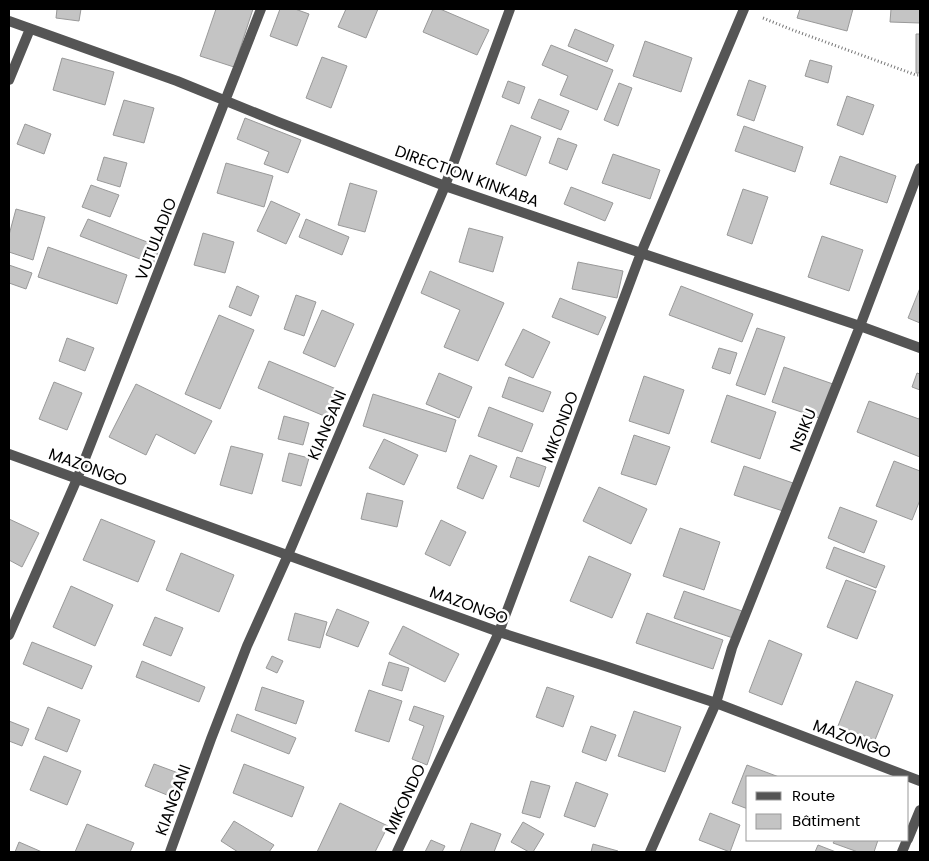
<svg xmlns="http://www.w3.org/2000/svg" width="929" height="861" font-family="Poppins,sans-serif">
	<rect width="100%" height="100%" fill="#fff"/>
	<path fill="#c4c4c4" stroke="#999" d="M57 9H81L79 21 56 18Z
		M216 9H253L234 67 200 56Z
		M280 9H295L309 14 297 46 270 36Z
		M346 9H378L366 38 338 27Z
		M433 9H440L489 30 477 55 423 32Z
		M800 9H853L847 31 797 18Z
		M891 9H920V23L890 22Z
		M575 29 614 45 607 62 568 46Z
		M916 34H920V73H916Z
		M645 41 692 58 681 92 633 76Z
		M551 45 613 70 597 110 560 95 568 76 542 65Z
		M322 57 347 66 331 108 306 98Z
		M62 58 114 72 105 105 53 90Z
		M810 60 832 66 828 83 805 76Z
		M749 80 766 86 754 121 737 115Z
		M508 81 525 87 519 104 502 97Z
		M619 83 632 88 618 126 604 120Z
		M847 96 874 105 863 135 837 125Z
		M539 99 569 111 561 130 531 118Z
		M124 100 154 108 144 143 113 135Z
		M245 118 301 140 288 173 264 164 269 152 237 139Z
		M25 124 51 134 44 154 17 144Z
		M511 125 541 137 526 176 496 164Z
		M744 126 803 147 795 172 735 151Z
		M558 138 577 145 567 170 549 163Z
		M613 154 660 170 650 199 602 183Z
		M840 156 896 176 887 203 830 184Z
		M104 157 127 163 120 187 97 180Z
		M226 163 273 176 264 207 217 193Z
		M350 183 377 191 365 232 338 225Z
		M91 185 119 195 110 217 82 207Z
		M571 187 613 203 605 221 564 204Z
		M743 189 768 197 752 244 727 235Z
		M271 201 300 214 286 244 257 231Z
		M16 209 45 217 33 260 9 252V235Z
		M88 219 160 247 153 264 80 236Z
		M306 219 349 237 342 255 299 237Z
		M469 228 503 237 493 272 459 262Z
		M203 233 234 242 225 273 194 265Z
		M822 236 863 250 849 291 808 277Z
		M48 247 127 275 117 304 38 277Z
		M578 262 623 271 617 298 572 289Z
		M9 265 32 273 26 289 9 283Z
		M430 271 504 303 478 361 444 347 460 310 421 293Z
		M237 286 259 296 251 316 229 307Z
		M681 286 753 314 742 342 669 315Z
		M920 288V323L908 318Z
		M296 295 316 302 304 336 284 329Z
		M560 298 606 317 598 335 552 317Z
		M322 310 354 324 335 367 303 353Z
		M219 315 254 330 220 409 185 394Z
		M757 328 785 337 765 395 736 385Z
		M523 329 550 342 533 378 505 365Z
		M67 338 94 348 85 371 59 361Z
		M719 348 737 353 730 374 712 368Z
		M269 361 341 391 329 418 258 388Z
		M784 367 833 384 822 419 772 402Z
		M439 373 472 387 459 418 426 404Z
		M917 373 920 374V390L912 387Z
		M644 376 684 390 669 434 629 421Z
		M509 377 551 392 543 412 502 397Z
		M54 382 82 393 67 430 39 419Z
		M136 384 212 421 195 454 156 434 146 455 109 437Z
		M373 394 456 420 446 452 363 426Z
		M727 395 776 412 760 459 711 442Z
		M869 401 919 419 920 415V457L857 432Z
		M489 407 533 424 522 452 478 436Z
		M284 416 309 423 303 445 278 439Z
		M634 435 670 447 656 485 621 474Z
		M384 439 418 455 404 485 369 468Z
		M231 446 263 454 252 494 220 485Z
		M289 453 309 458 301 486 282 481Z
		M470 455 497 466 483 499 457 488Z
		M517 457 546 467 539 487 510 477Z
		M894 461 920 471V500L912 520 876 506Z
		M744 466 793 483 783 511 734 495Z
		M599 487 647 509 631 544 583 521Z
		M367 493 403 501 397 527 361 519Z
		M840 507 877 521 864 553 828 538Z
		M9 519 39 533 22 567 9 560Z
		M101 519 155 541 138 582 83 560Z
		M441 520 466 532 450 566 425 554Z
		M680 528 720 542 704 590 663 576Z
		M834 547 885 566 876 588 826 568Z
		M181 553 234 575 219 612 166 590Z
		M589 556 631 574 612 618 570 601Z
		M846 580 876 591 857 639 827 627Z
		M71 586 113 605 95 646 53 627Z
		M684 591 742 611 733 638 674 618Z
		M337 609 369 622 358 647 326 635Z
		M295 613 327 622 320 648 288 640Z
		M647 613 723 640 713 669 636 643Z
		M155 617 183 628 171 656 143 645Z
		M403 626 459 654 445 682 389 654Z
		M769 640 802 654 782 705 749 692Z
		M32 642 92 666 82 689 23 664Z
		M272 656 283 661 277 673 266 668Z
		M142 661 205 687 199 702 136 677Z
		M389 662 409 668 402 691 382 685Z
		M856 681 893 695 875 740 838 726Z
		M262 687 304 701 296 724 255 710Z
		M547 687 574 696 563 727 536 717Z
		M369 690 402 701 389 742 355 731Z
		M414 706 444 716 427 765 412 759 424 726 409 720Z
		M48 707 80 720 67 752 35 739Z
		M634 711 681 727 665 772 618 756Z
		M237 714 296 738 289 754 231 731Z
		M9 721 29 729 22 746 9 741Z
		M591 726 616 735 606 761 582 752Z
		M44 756 81 771 67 805 30 790Z
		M154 764 181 774 172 797 145 786Z
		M244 764 304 787 292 817 233 793Z
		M747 765 779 777H748V809L732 803Z
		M531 781 550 786 540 818 522 813Z
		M576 782 608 794 595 827 564 816Z
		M340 803 388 826 375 852H317Z
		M710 813 740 825 730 852 699 840Z
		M234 821 274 845 269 852H238L221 841Z
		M523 822 544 834 533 852H529L511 842Z
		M471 823 501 834 494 852H460Z
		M87 824 134 843 130 852H75Z
		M431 840 445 846 442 852H425Z
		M835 840H878L874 852H858L833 843Z
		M19 842 42 852H15Z
		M593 844 618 851 617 852H591Z
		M818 845 836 852H815Z"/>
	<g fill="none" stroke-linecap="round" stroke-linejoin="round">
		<path stroke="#777" stroke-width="3" stroke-dasharray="1 2.5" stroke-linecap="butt" d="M763 18 790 29 916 75H920"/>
		<path stroke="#555" stroke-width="10" d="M9 21 177 81 278 122 445 186 641 253 860 326 920 348
			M9 80 30 29
			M9 454 499 632 608 667 716 703 920 781
			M9 635 77 479 261 9
			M908 839 920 810
			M170 852 211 739 247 646 288 555 445 186 510 9
			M397 852 499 632 641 253 744 9
			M650 852 716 703 732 648 860 326 920 168
			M902 852 907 840"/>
	</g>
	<g text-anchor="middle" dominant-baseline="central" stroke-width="5" stroke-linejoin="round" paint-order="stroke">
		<g font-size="16" fill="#000" stroke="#fff">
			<text transform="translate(467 176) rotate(20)">DIRECTION KINKABA</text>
			<text transform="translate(156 239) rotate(-69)">VUTULADIO</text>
			<text transform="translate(327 425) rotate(-67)">KIANGANI</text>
			<text transform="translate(560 427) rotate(-69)">MIKONDO</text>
			<text transform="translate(803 430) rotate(-68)">NSIKU</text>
			<text transform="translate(88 467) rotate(20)">MAZONGO</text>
			<text transform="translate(469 605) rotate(20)">MAZONGO</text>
			<text transform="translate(852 739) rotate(21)">MAZONGO</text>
			<text transform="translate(405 799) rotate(-65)">MIKONDO</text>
			<text transform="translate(173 800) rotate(-70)">KIANGANI</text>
		</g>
	</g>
	<rect width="929" height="861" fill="none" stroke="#000000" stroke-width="20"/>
	<rect x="746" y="776" width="162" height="65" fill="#ffffff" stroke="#999999"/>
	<rect x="756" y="792" width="25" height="8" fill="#555555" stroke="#999999"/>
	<text x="792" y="801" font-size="15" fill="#000000">Route</text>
	<rect x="756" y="814" width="25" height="15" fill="#c4c4c4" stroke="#999999"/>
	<text x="792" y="826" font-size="15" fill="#000000">Bâtiment</text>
</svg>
